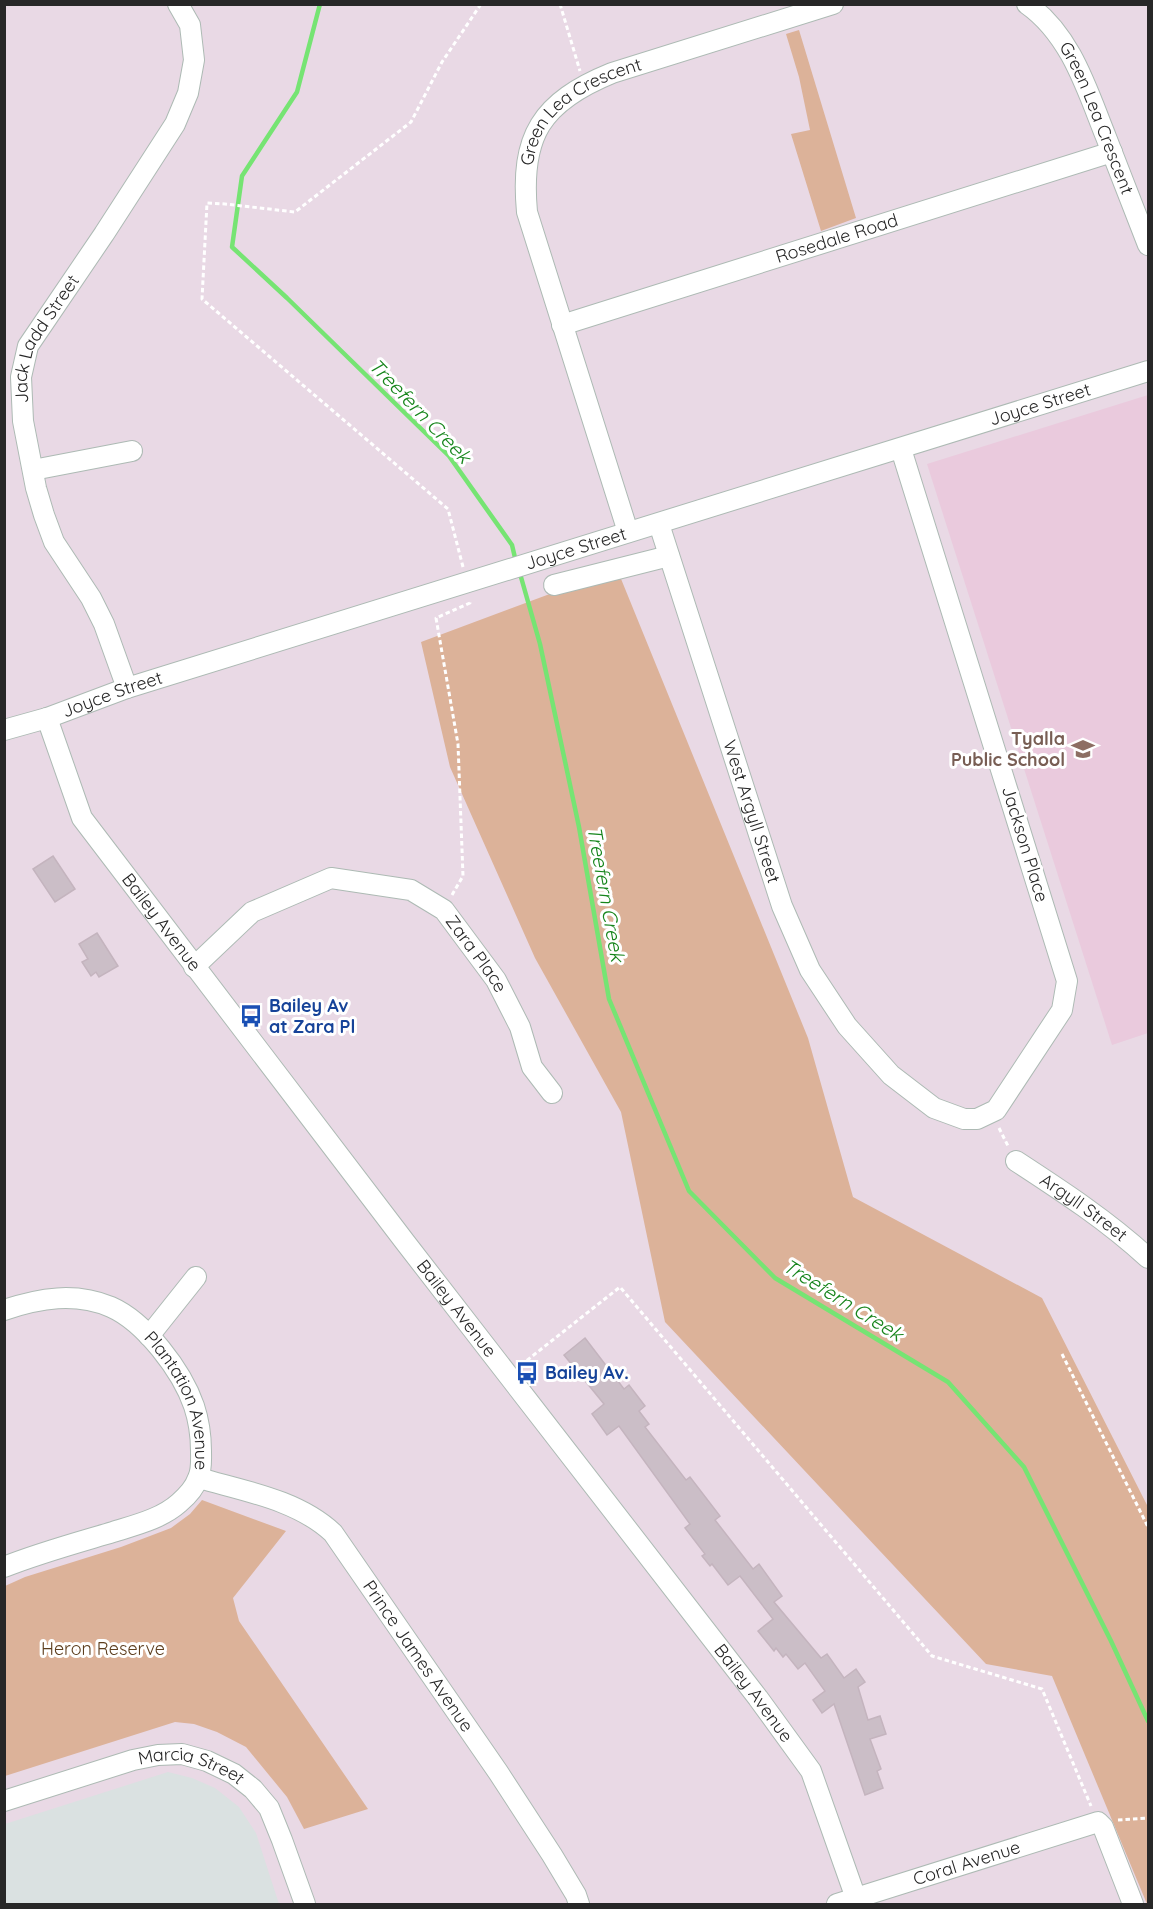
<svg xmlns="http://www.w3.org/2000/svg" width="1153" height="1909" font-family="Quicksand,sans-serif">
  <rect width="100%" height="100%" fill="#e9d9e5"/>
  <polygon fill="#dae1e1" points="168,1772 192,1778 215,1788 239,1807 256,1833 279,1904 5,1904 5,1824"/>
  <polygon fill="#eacadd" points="1148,395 1148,1033 1112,1045 927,464"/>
  <g fill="#dcb299">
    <polygon points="799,30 856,218 821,231 791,134 810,130 799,77 786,34"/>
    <polygon points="617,569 808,1038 853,1197 1042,1298 1148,1507 1148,1904 1147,1904 1052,1676 986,1664 665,1322 621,1112 535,958 450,767 421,642"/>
    <polygon points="202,1500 286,1531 233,1598 239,1621 368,1809 304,1829 287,1797 246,1747 217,1732 194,1724 175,1722 5,1776 5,1586 25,1577 121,1547 171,1528 190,1514"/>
  </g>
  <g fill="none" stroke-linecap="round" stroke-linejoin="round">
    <g stroke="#76e473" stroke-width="4.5">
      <polyline points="320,4 297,92 242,176 232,247 287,298 449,456 512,545 516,562"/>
      <polyline points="519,570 540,644 579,827 609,999 689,1191 775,1278 948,1382 1024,1467 1111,1641 1148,1721"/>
    </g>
  </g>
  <g fill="#cbbec7" stroke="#c4b4be" stroke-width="1.5">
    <polygon points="53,856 75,889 55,902 33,869"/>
    <polygon points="97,933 118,966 99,977 96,972 91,976 82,962 88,959 79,944"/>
    <polygon points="585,1338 624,1389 629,1385 645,1406 639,1411 649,1424 645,1427 686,1480 690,1477 720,1516 715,1520 753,1569 759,1564 782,1596 774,1602 821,1658 827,1654 844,1678 856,1669 865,1682 858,1687 868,1720 880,1716 886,1734 870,1739 881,1769 877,1771 883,1788 865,1795 834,1704 822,1713 813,1700 825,1691 805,1663 798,1669 786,1654 783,1657 776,1648 774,1651 758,1631 773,1619 740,1576 728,1585 712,1564 710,1566 702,1556 705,1554 685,1528 690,1524 619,1426 607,1435 592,1414 604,1404 564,1355"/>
  </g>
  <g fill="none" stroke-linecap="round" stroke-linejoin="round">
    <g stroke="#adbab4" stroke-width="22">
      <g id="minor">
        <path id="s1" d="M 1027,4 C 1071,35 1087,90 1106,137 C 1120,173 1134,209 1148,245"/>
        <path id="s2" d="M 562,325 L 1112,152"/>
        <polyline points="33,470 132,451"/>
        <path id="s3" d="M 659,524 L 782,906 L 810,970 L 847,1026 L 891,1075 L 934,1108 L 964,1119 L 977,1119 L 996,1110 L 1062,1010 L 1067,981 L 901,449"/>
        <path id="s4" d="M 628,532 L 527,212 C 520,136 541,102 612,73 L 833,4"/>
        <polyline points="554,585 669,556"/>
        <path id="s5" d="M 127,688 L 104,624 L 91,598 L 54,542 L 44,515 L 36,488 L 23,421 L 21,377 L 28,346 L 104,234 L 175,124 L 188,93 L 194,60 L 190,25 L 178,4"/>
        <path id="s6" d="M 47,718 L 82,818 L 405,1242 L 758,1698 L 811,1771 L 858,1904"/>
        <path id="s7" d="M 4,730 L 47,718 L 127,688 L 1148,371"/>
        <path id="s8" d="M 194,967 L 252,912 L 331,878 L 411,890 L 444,910 L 496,980 L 520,1027 L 532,1067 L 552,1093"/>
        <path id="s9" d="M 1016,1161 C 1062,1191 1108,1221 1148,1258"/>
        <path id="s10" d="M 4,1310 C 40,1298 75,1292 111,1307 C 145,1322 182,1371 194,1406 C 199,1421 201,1436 201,1451 C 201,1459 202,1470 198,1478 C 195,1487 186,1497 179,1503 C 161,1519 135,1525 113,1532 C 76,1543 39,1553 4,1567"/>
        <polyline points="149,1336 196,1277"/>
        <path id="s11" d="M 199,1478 C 244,1491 298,1500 333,1533 L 498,1772 L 552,1855 L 576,1895 L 579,1904"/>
        <path id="s12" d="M 4,1801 L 133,1760 L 158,1755 L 182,1754 L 207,1761 L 234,1774 L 253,1789 L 269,1808 L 282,1840 L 305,1904"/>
        <path id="s13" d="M 837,1904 L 1098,1822 L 1103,1827 L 1133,1904"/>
      </g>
    </g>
    <g stroke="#fff" stroke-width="3" stroke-dasharray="4.5 3" stroke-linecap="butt">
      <polyline points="560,4 580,71"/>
      <polyline points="463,567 448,509 202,299 207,203 225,204 295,212 411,122 442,62 481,4"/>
      <polyline points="452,895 463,876 458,744 436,618 470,603 470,600"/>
      <polyline points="999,1128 1008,1146"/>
      <polyline points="1062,1354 1148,1527"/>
      <polyline points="521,1365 620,1287 932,1656 1042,1689 1091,1806"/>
      <polyline points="1118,1820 1148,1818"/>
    </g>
    <use href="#minor" stroke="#fff" stroke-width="20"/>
  </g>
  <defs>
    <g id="school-bare" transform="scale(1.8)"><path d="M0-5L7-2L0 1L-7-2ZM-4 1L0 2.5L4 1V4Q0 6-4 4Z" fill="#8d6e63" stroke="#fff" stroke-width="2.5" paint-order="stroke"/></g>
    <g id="bus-bare" transform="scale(1.8)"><path d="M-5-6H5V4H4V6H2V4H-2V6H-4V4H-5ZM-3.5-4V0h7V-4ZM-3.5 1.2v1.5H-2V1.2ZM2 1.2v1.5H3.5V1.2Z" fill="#1a4fb4" stroke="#fff" stroke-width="2.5" paint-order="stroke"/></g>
  </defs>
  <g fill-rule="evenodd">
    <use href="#school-bare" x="1083" y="749"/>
    <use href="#bus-bare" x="251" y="1016"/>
    <use href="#bus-bare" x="527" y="1373"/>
  </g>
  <g text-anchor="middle" stroke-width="6" stroke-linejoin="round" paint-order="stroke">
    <g font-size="18" fill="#272727" stroke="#fff">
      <text dy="6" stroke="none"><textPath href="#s4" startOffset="464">Green Lea Crescent</textPath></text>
      <text dy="6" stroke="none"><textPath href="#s1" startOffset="136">Green Lea Crescent</textPath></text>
      <text dy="6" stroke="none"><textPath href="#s2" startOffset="288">Rosedale Road</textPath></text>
      <text dy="6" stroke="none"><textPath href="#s5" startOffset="378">Jack Ladd Street</textPath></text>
      <text dy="6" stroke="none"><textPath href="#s7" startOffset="1086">Joyce Street</textPath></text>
      <text dy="6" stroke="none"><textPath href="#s7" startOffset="600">Joyce Street</textPath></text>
      <text dy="6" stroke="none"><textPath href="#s7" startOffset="114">Joyce Street</textPath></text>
      <text dy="6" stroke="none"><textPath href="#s3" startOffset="302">West Argyll Street</textPath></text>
      <text transform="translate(1025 844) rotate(73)" y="6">Jackson Place</text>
      <text dy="6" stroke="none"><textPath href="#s6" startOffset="237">Bailey Avenue</textPath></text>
      <text dy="6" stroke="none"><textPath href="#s8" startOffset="340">Zara Place</textPath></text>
      <text dy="6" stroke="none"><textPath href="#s9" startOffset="82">Argyll Street</textPath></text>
      <text dy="6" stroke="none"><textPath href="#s6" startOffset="723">Bailey Avenue</textPath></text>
      <text dy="6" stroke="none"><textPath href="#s10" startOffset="231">Plantation Avenue</textPath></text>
      <text dy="6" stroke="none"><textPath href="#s11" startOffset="296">Prince James Avenue</textPath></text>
      <text dy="6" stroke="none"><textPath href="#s6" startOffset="1209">Bailey Avenue</textPath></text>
      <text dy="6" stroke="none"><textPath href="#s12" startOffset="196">Marcia Street</textPath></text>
      <text dy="6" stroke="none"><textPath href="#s13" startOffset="136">Coral Avenue</textPath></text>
    </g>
    <g font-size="18" font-weight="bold" fill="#785e54" stroke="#fff" text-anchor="end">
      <text x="1065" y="745">Tyalla<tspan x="1065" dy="21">Public School</tspan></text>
    </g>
    <g font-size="18" font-weight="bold" fill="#164399" stroke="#fff" text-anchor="start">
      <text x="269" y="1012">Bailey Av<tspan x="269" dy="21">at Zara Pl</tspan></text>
      <text x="545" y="1379">Bailey Av.</text>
    </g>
    <g font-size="18" fill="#5d3e1e" stroke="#fff">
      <text x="103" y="1655">Heron Reserve</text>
    </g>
    <g font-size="20" font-style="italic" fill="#17851c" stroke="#fff">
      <text transform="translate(420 411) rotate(46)" y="7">Treefern Creek</text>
      <text transform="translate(606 894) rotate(80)" y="7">Treefern Creek</text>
      <text transform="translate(843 1300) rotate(32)" y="7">Treefern Creek</text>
    </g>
  </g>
  <rect width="1153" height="1909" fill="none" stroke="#272727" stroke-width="12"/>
</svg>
